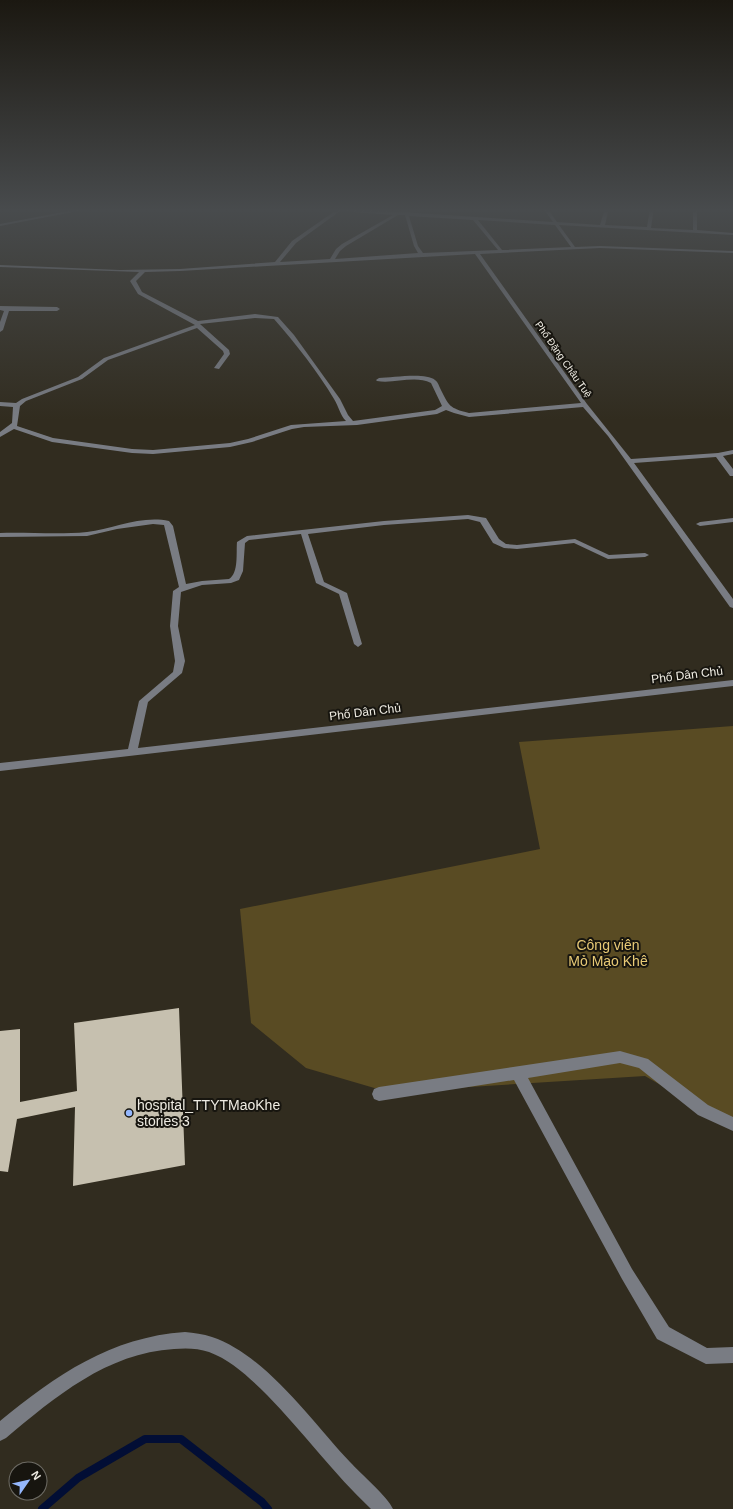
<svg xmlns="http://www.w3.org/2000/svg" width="733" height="1509" font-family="Arial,sans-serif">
  <rect width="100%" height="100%" fill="#312c1f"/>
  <polygon fill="#594b23" points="733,726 733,1127 645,1076 388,1092 306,1068 251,1023 240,909 540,849 519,742"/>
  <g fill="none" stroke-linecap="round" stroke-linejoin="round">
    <polyline stroke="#020e35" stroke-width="8" points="42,1509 78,1478 145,1439 181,1439 262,1502 268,1509"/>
  </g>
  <polygon fill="#c6c0af" points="179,1008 185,1165 73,1186 75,1107 17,1119 8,1172 0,1171 0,1031 20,1029 20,1102 77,1091 74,1023"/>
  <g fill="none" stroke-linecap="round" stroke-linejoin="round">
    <g fill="#797c83" fill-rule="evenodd">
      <polygon points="84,208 94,208 0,226 0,224"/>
      <path d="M 303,208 L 343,208 L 553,222 L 543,208 L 547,208 L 557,222 L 600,225 L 605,208 L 609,208 L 605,225 L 647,227 L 650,208 L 654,208 L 651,228 L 693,230 L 693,208 L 697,208 L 697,230 L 733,233 L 733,235 L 559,225 L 575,247 L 600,246 L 733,251 L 733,253 L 600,248 L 480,254 L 587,404 L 631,459 L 718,453 L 733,450 L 733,454 L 723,456 L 733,469 L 733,476 L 730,476 L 716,457 L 634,463 L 733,599 L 733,608 L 730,607 L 608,436 L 583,407 L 469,417 L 454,413 L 446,410 L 437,414 L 357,425 L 304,427 L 292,429 L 252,442 L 230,447 L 153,454 L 132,453 L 52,442 L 14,429 L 0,437 L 0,432 L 12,423 L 13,407 L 0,406 L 0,402 L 16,403 L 22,399 L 78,377 L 104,358 L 195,325 L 138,294 L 130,281 L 139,272 L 0,267 L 0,265 L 120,270 L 180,269 L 275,262 L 292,241 L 335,211 ZM 340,211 L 393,215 L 342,244 L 336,249 L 330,259 L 280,262 L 296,243 ZM 398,215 L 405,215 L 414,246 L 418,253 L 335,259 L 340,251 L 346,246 ZM 409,216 L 473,220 L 498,250 L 423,253 L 418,246 ZM 478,220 L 555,225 L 571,247 L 502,250 ZM 475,254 L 581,403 L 469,413 C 449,408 449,406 440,388 C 439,386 438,382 435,380 C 425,372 392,378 379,378 L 376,380 L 377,381 C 394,384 415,375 431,383 L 442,406 L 435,410 L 353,421 L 348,415 L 340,399 L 294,335 L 278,317 L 255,314 L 198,321 L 142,292 L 136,281 L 145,272 L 180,271 ZM 255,318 L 274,319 C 296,344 318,372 334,399 C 339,407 340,415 346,421 L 291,425 L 248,439 L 230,443 L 153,450 L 132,449 L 53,438 L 17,426 L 20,406 L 26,401 L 82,379 L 108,360 L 197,328 L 223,351 L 224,354 L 214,368 L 219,369 L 230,354 L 229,350 L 200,324 Z"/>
      <polygon points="0,306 57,307 60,309 57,311 9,311 3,330 0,332 0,322 4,311 0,310"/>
      <path d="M 468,515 L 486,518 L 499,539 L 506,544 L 517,545 L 575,539 L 609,555 L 645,553 L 649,555 L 645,557 L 608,559 L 574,543 L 517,549 L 504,548 L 493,543 L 480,522 L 468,519 L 384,525 L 308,534 L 324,582 L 347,593 L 362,644 L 358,647 L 354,644 L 339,594 L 316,583 L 301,534 L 249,540 L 245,543 L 243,571 L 239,580 L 231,583 L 202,585 L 181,592 L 178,626 L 185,661 L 182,673 L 148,702 L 138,748 L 733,680 L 733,686 L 0,771 L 0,763 L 128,749 L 139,701 L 173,672 L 175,661 L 170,626 L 173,591 L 179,587 L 164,525 L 153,524 L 117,529 L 87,536 L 0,537 L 0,533 C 28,532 58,535 87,532 C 113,529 141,515 169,521 L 173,526 L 186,584 L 202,581 L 229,579 C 239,573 236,552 237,542 L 247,536 L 384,521 Z"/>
      <polygon points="733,518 733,522 700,526 696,524 700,522"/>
      <polygon points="620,1051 648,1059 708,1105 733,1117 733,1131 698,1115 639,1068 620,1063 528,1078 632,1269 669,1327 707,1348 733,1347 733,1363 706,1364 657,1339 622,1279 514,1080 379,1101 374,1099 372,1094 374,1089 379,1087"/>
      <path d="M 185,1332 C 194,1333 203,1334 212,1337 C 266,1355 312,1422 350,1462 C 361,1474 388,1497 393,1509 L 371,1509 C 334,1474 303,1432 267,1395 C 251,1379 231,1360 209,1352 C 198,1348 185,1348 174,1349 C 107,1353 55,1397 6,1438 L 0,1441 L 0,1421 C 56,1375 111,1337 185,1332 Z"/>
    </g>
  </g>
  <linearGradient id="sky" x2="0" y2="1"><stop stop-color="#1b1811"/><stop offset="0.5" stop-color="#484b4d"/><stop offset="1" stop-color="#484b4d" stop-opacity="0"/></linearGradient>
  <rect width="733" height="420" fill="url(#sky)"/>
  <circle fill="#94b7fd" stroke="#17150f" stroke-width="1.5" cx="129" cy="1113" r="4"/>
  <g text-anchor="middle" stroke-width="4" stroke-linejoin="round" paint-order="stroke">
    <g font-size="10" fill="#efece3" stroke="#17150f">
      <text transform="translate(564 359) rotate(55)" y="4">Phố Đặng Châu Tuệ</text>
    </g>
    <g font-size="12" fill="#efece3" stroke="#17150f">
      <text transform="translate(687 675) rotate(-7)" y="4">Phố Dân Chủ</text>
      <text transform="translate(365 712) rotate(-7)" y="4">Phố Dân Chủ</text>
    </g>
    <g font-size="14" fill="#e8ca76" stroke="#17150f">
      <text x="608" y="950">Công viên<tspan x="608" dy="16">Mỏ Mạo Khê</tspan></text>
    </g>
    <g font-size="14" fill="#efece3" stroke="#17150f" text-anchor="start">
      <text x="137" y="1110">hospital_TTYTMaoKhe<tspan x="137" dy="16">stories 3</tspan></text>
    </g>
  </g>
  <g transform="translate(28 1481) rotate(56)"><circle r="19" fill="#17150f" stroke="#6d6b64"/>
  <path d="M0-3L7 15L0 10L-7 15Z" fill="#94b7fd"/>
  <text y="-6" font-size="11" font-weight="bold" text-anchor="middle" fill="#efece3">N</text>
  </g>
</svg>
